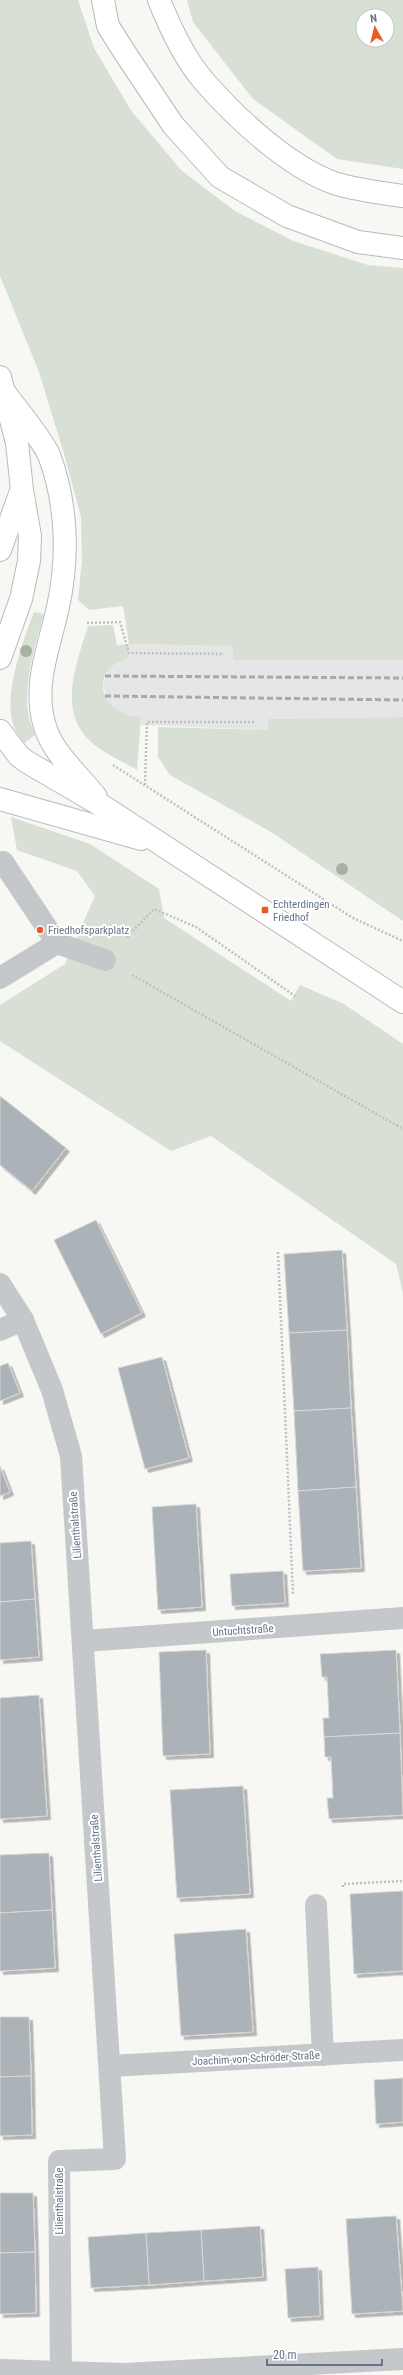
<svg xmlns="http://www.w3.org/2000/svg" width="403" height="2375" font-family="'Roboto Condensed',sans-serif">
  <defs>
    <filter id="shadow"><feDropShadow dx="3.5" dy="3.5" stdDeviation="0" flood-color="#0004"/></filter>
  </defs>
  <rect width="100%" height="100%" fill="#f7f7f4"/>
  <polygon fill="#e5e6e5" points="129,644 234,646 234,660 403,660 403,717 269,719 268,730 141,725 141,717 129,717 117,712 108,702 103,685 108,670 116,662 128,658"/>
  <g fill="#d8dfd5" fill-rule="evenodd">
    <path d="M 0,0 L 78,0 L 94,48 L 132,112 L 182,171 L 235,211 L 293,241 L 368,265 L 403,268 L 403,660 L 233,660 L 233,646 L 129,644 L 128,658 C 87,670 100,716 141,717 L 137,770 C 122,761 103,753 90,741 C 57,710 77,662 88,626 L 113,625 L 117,645 L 129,644 L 123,606 L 89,610 L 78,600 L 82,560 L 81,517 L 65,457 L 39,372 L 0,276 Z"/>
    <path d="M 187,0 L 403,0 L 403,169 L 337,159 L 253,99 L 193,22 ZM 363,16 L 387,16 L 387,40 L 363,40 Z"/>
    <path d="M 34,612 L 44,614 C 35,645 24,680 28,712 C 29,720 33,728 35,735 L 24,743 C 21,738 16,732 14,727 C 2,696 23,641 34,612 Z"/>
    <polygon points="403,717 403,921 271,832 170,775 158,757 158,727 268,730 268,719"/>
    <polygon points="11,817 90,844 159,889 164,918 291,1001 300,985 344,1004 403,1044 403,1293 396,1264 211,1136 171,1151 0,1041 0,1005 65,964 95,896 77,871 17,850"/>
  </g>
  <g fill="#abb3b9" stroke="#d8d8d6" filter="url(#shadow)">
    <polygon points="0,1096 66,1148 32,1191 0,1165"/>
    <polygon points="96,1220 142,1313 101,1334 54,1240"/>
    <polygon points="342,1250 347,1330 289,1333 284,1254"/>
    <polygon points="347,1330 351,1408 294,1411 289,1333"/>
    <polygon points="162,1357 189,1458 145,1469 118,1368"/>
    <polygon points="8,1363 20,1393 0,1401 0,1366"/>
    <polygon points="351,1408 356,1487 298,1491 294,1411"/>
    <polygon points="0,1466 10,1492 0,1496"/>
    <polygon points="356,1487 361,1568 303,1571 298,1491"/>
    <polygon points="196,1504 202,1607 158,1610 152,1507"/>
    <polygon points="31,1541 35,1599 0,1602 0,1543"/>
    <polygon points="283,1571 285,1603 232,1606 230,1574"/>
    <polygon points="35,1599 39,1657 0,1660 0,1602"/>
    <polygon points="206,1650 210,1754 163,1756 159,1652"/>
    <polygon points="396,1650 400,1733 324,1737 323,1718 329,1718 327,1677 322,1677 320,1654"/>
    <polygon points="39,1695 47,1816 0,1819 0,1698"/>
    <polygon points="400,1733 403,1815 329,1819 327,1798 333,1798 331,1757 325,1757 324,1737"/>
    <polygon points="243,1786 250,1894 177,1898 170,1790"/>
    <polygon points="49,1853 52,1910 0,1913 0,1855"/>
    <polygon points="403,1891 403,1971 354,1974 350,1894"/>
    <polygon points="52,1910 55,1968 0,1971 0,1913"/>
    <polygon points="246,1929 253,2032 181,2036 174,1934"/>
    <polygon points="0,2017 29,2017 31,2076 0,2077"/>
    <polygon points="31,2076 32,2135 0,2136 0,2077"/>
    <polygon points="403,2078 403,2122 376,2124 374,2080"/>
    <polygon points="0,2193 33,2193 35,2252 0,2253"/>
    <polygon points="396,2216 403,2311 352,2314 346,2219"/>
    <polygon points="260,2226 263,2277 204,2281 201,2230"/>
    <polygon points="201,2230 204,2281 149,2285 146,2233"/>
    <polygon points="146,2233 149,2285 91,2288 88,2237"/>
    <polygon points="35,2252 36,2313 0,2314 0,2253"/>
    <polygon points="318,2267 320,2316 288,2318 285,2269"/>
  </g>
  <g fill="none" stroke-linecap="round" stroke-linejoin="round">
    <g stroke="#b7bbbf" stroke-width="24">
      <g id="major">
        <polyline points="0,377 17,443 22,490 30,536 29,561 21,599 0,658"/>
        <path d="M 5,393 C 16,408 42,439 49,455 C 67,503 69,557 58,607 C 50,645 33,683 44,723 C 51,752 78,774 96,797"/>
        <polyline points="0,550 21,491"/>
        <polyline points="0,731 19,756 27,762 104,807 403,1002"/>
        <polyline points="0,799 141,839"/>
      </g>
    </g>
    <g stroke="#b7babd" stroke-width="24">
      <g id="highway">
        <polyline points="103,0 108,26 125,53 173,125 220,177 287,216 358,242 403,248"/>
        <path d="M 159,0 C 169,25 185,59 203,80 C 235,117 287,166 334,183 C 356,190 380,193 403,196"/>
      </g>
    </g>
    <g stroke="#bec0c2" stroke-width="2.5" stroke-dasharray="2 2" stroke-linecap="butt">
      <polyline points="87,623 120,622 129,653 224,654"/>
      <polyline points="113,765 353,918 403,941"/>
      <polyline points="145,785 147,722 256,722"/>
      <polyline points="127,937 154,909 196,927 295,996"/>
      <polyline points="132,975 403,1129"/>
      <polyline points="278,1252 293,1594"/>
      <polyline points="343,1887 343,1884 403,1881"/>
    </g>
    <g stroke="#c4c8cb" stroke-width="22">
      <polyline points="3,862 57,943 105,960"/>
      <polyline points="0,978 57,943"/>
      <polyline points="0,1284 23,1320 52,1390 71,1456 115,2159 59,2161 61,2373"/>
      <polyline points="0,1330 23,1320"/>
      <polyline points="84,1641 403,1618"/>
      <polyline points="316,1905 323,2055"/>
      <polyline points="110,2066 403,2050"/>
      <polyline points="0,2370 124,2374 403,2359"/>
    </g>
    <use href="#major" stroke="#fff" stroke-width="22"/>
    <use href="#highway" stroke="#fff" stroke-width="22"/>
    <g stroke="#a4aab0" stroke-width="3" stroke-dasharray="6 3" stroke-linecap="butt">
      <polyline points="105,676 403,678"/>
      <polyline points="105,696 403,700"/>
    </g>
  </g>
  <g fill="#a6b1a3">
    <circle cx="26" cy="651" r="6"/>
    <circle cx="342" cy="869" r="6"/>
  </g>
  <g fill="#e95b22" stroke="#fff" stroke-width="1.5">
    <rect x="261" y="906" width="8" height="8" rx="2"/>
    <circle cx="40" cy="930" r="4"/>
  </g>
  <g text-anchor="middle" stroke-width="4" stroke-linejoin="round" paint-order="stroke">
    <g font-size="11" fill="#657586" stroke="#fff" text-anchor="start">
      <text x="273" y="908">Echterdingen<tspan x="273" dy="13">Friedhof</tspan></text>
      <text x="48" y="934">Friedhofsparkplatz</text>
    </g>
    <g font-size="11" fill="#657586" stroke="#fff">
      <text transform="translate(75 1525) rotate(-94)" y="4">Lilienthalstraße</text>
      <text transform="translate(243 1630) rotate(-4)" y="4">Untuchtstraße</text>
      <text transform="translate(96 1848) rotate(-94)" y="4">Lilienthalstraße</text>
      <text transform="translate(256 2058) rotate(-3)" y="4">Joachim-von-Schröder-Straße</text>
      <text transform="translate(59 2201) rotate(-90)" y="4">Lilienthalstraße</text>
    </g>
  </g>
  <g transform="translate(375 28) rotate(352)"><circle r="19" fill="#ffffff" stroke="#c1c8cf"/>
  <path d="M0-3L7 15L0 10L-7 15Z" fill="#e95b22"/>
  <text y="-6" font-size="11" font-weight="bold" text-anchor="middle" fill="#657586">N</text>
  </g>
  <path d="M267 2359v6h115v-6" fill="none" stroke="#657586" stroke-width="2"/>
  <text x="273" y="2359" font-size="12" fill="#657586" stroke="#ffffff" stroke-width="3" paint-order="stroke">20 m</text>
</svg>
